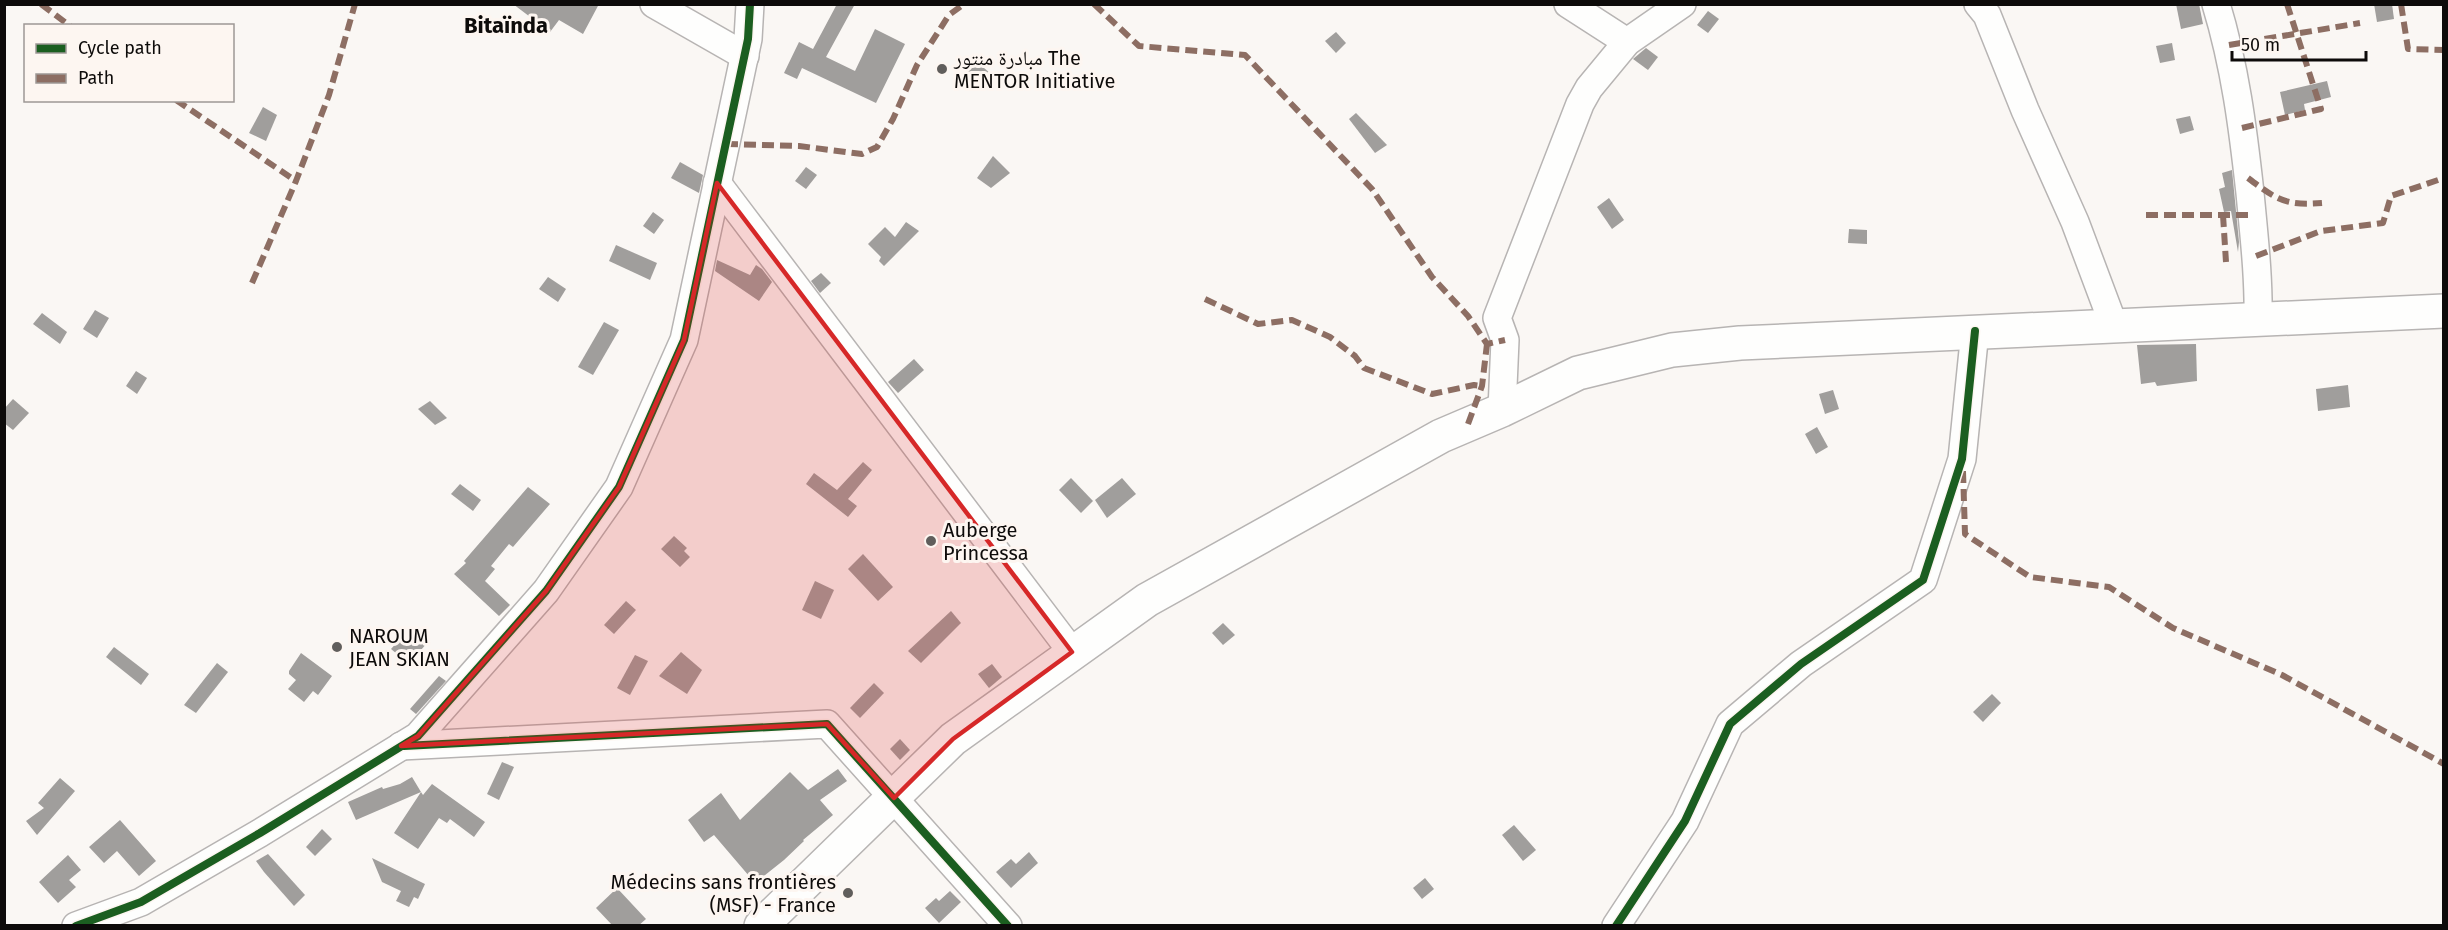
<svg xmlns="http://www.w3.org/2000/svg" width="2448" height="930" font-family="'Fira Sans','Noto Naskh Arabic',sans-serif">
  <rect width="100%" height="100%" fill="#faf7f4"/>
  <g fill="#a09e9c">
    <polygon points="513,4 599,4 583,34 559,20 550,32"/>
    <polygon points="837,4 855,4 826,57 855,71 875,29 905,44 876,103 802,68 797,79 784,73 799,42 813,49"/>
    <polygon points="2176,4 2199,4 2203,24 2181,29"/>
    <polygon points="2374,4 2392,4 2394,19 2377,22"/>
    <polygon points="1708,11 1719,19 1708,33 1697,25"/>
    <polygon points="1336,32 1346,43 1336,53 1325,41"/>
    <polygon points="2172,43 2175,60 2160,63 2156,46"/>
    <polygon points="1646,48 1658,57 1648,70 1633,59"/>
    <polygon points="972,58 990,73 980,84 963,69"/>
    <polygon points="2327,81 2331,97 2304,104 2305,110 2285,115 2280,92"/>
    <polygon points="263,107 277,115 266,141 249,133"/>
    <polygon points="1356,113 1387,145 1375,153 1349,119"/>
    <polygon points="2190,116 2194,130 2180,134 2176,119"/>
    <polygon points="993,156 1010,173 991,188 977,178"/>
    <polygon points="680,162 703,175 699,193 671,178"/>
    <polygon points="806,167 817,175 806,189 795,181"/>
    <polygon points="2232,170 2239,242 2238,252 2231,211 2224,212 2219,189 2225,187 2222,173"/>
    <polygon points="1609,198 1624,220 1612,229 1597,207"/>
    <polygon points="653,212 664,220 654,234 643,226"/>
    <polygon points="906,222 919,231 884,266 879,261 881,257 868,244 885,227 895,237"/>
    <polygon points="1849,229 1867,230 1867,244 1848,243"/>
    <polygon points="616,245 657,263 650,280 609,261"/>
    <polygon points="717,260 750,275 756,265 762,269 772,282 759,301 715,271"/>
    <polygon points="821,273 831,283 820,293 811,281"/>
    <polygon points="548,277 566,289 558,302 539,289"/>
    <polygon points="95,310 109,318 97,338 83,329"/>
    <polygon points="42,313 67,332 60,344 33,324"/>
    <polygon points="604,322 619,330 593,375 578,367"/>
    <polygon points="2196,344 2197,381 2157,386 2155,382 2141,384 2137,345"/>
    <polygon points="914,359 924,370 898,393 888,382"/>
    <polygon points="136,371 147,378 137,394 126,386"/>
    <polygon points="2348,385 2350,407 2318,411 2316,389"/>
    <polygon points="1833,390 1839,409 1825,414 1819,394"/>
    <polygon points="13,399 29,413 13,430 4,423 4,409"/>
    <polygon points="430,401 447,418 435,425 418,409"/>
    <polygon points="1817,427 1828,447 1816,454 1805,434"/>
    <polygon points="863,462 872,470 848,499 857,506 848,517 806,484 814,473 837,490"/>
    <polygon points="1071,478 1093,501 1081,513 1059,490"/>
    <polygon points="1122,478 1136,494 1107,518 1095,500"/>
    <polygon points="460,484 481,500 473,511 451,494"/>
    <polygon points="528,487 550,504 513,547 509,544 491,566 495,569 485,581 510,605 499,616 454,574 466,563 464,561"/>
    <polygon points="674,536 687,548 684,551 690,557 680,567 661,549"/>
    <polygon points="863,554 893,587 878,601 848,569"/>
    <polygon points="815,581 834,590 821,619 802,610"/>
    <polygon points="626,601 636,610 614,634 604,625"/>
    <polygon points="951,611 961,623 921,663 908,651"/>
    <polygon points="1223,623 1235,635 1223,645 1212,633"/>
    <polygon points="410,628 427,643 409,664 391,649"/>
    <polygon points="114,647 149,674 141,685 106,657"/>
    <polygon points="681,652 702,670 687,694 659,676"/>
    <polygon points="301,653 332,676 318,695 313,691 304,702 288,689 296,680 289,674 289,671"/>
    <polygon points="635,655 648,661 630,695 617,688"/>
    <polygon points="217,663 228,672 196,713 184,705"/>
    <polygon points="992,664 1002,677 989,688 978,674"/>
    <polygon points="439,676 446,681 416,714 410,709"/>
    <polygon points="874,683 884,693 860,718 850,708"/>
    <polygon points="1992,694 2001,703 1983,722 1973,712"/>
    <polygon points="900,739 910,750 900,760 890,749"/>
    <polygon points="502,762 514,767 499,800 487,794"/>
    <polygon points="838,769 847,781 820,800 833,815 803,840 804,841 784,860 755,883 714,835 704,842 688,820 721,793 740,820 790,772 808,790"/>
    <polygon points="412,777 421,792 356,820 348,802 382,787 383,789 400,784"/>
    <polygon points="60,778 75,791 37,835 26,821 44,808 38,803"/>
    <polygon points="432,784 485,822 474,837 450,819 447,823 439,818 418,849 394,833 421,792 423,795"/>
    <polygon points="120,820 156,861 139,876 117,851 104,863 89,847"/>
    <polygon points="1514,825 1536,850 1523,861 1502,835"/>
    <polygon points="322,829 332,839 315,856 306,847"/>
    <polygon points="1029,852 1038,863 1011,888 996,872 1011,859 1016,864"/>
    <polygon points="268,854 305,895 294,906 264,872 256,861"/>
    <polygon points="68,855 81,870 69,880 76,887 58,903 39,882"/>
    <polygon points="372,858 425,884 418,899 414,897 409,907 396,901 401,891 382,882"/>
    <polygon points="1425,878 1434,889 1422,899 1413,888"/>
    <polygon points="617,888 646,919 638,926 613,926 596,908"/>
    <polygon points="950,891 961,902 939,923 925,908 936,898 939,901"/>
  </g>
  <g fill="none" stroke-linecap="round" stroke-linejoin="round">
    <g stroke="#b7b4b3" stroke-width="30">
      <g id="minor">
        <polyline points="654,4 745,56"/>
        <polyline points="1568,4 1627,42"/>
        <polyline points="1978,4 1987,15 2025,110 2075,222 2114,326"/>
        <path d="M 2216,4 C 2235,66 2243,129 2250,193 C 2254,236 2259,278 2258,321"/>
        <polyline points="717,183 1072,652"/>
        <polyline points="1502,410 1505,340 1497,318 1580,104 1589,88 1627,42 1682,4"/>
        <polyline points="401,746 827,724 1008,926"/>
        <polyline points="76,926 141,902 260,833 418,736 546,591 619,487 684,340 748,39 750,4"/>
        <polyline points="1616,926 1685,821 1730,724 1801,664 1923,580 1962,459 1975,331"/>
      </g>
    </g>
    <g stroke="#b7b4b3" stroke-width="36">
      <polyline id="major" points="761,926 953,739 1147,600 1441,436 1502,410 1578,373 1672,350 1740,343 2444,311"/>
    </g>
    <use href="#minor" stroke="#fefefd" stroke-width="27"/>
    <use href="#major" stroke="#fefefd" stroke-width="33"/>
    <g stroke="#8d6e63" stroke-width="6" stroke-dasharray="12 6" stroke-linecap="butt">
      <polyline points="41,4 70,26"/>
      <polyline points="1094,4 1139,46 1245,55 1372,189 1432,277 1468,316 1487,344 1505,340"/>
      <polyline points="2401,4 2408,49 2444,50"/>
      <polyline points="2229,45 2360,23"/>
      <polyline points="176,100 296,181"/>
      <polyline points="2242,128 2321,109 2287,4"/>
      <polyline points="726,144 799,146 862,154 877,147 893,119 917,65 949,15 964,4"/>
      <path d="M 2248,178 C 2277,200 2286,206 2322,203"/>
      <polyline points="2146,215 2252,215"/>
      <polyline points="2223,215 2226,262"/>
      <polyline points="2256,256 2321,231 2383,223 2391,196 2444,178"/>
      <polyline points="252,283 296,181 329,95 355,4"/>
      <polyline points="1205,299 1258,324 1292,320 1330,337 1355,356 1364,368 1432,394 1474,385 1482,386"/>
      <polyline points="1468,424 1482,386 1487,344"/>
      <polyline points="1963,471 1965,534 2030,577 2109,587 2173,628 2282,675 2444,764"/>
    </g>
    <g stroke="#fdf6f1" stroke-width="11">
      <g id="cycleway">
        <polyline points="404,746 827,724 1008,926"/>
        <polyline points="76,926 141,902 260,833 418,736 546,591 619,487 684,340 748,39 750,4"/>
        <polyline points="1616,926 1685,821 1730,724 1801,664 1923,580 1962,459 1975,331"/>
      </g>
    </g>
    <use href="#cycleway" stroke="#1b5e20" stroke-width="8"/>
  </g>
  <path fill="#d62828" fill-opacity="0.2" stroke="#d62828" stroke-width="4.5" stroke-linejoin="round" d="M 717,183 L 1072,652 L 953,739 L 894,798 L 827,724 L 401,746 L 418,736 L 546,591 L 619,487 L 684,340 Z"/>
  <g fill="#605e5c" stroke="#fdf6f1" stroke-width="2">
    <circle cx="942" cy="69" r="6"/>
    <circle cx="931" cy="541" r="6"/>
    <circle cx="337" cy="647" r="6"/>
    <circle cx="848" cy="893" r="6"/>
  </g>
  <g text-anchor="middle" stroke-width="6" stroke-linejoin="round" paint-order="stroke">
    <g font-size="20" fill="#0d0b0a" stroke="#fdf6f1" text-anchor="start">
      <text x="954" y="65">مبادرة منتور The<tspan x="954" dy="23">MENTOR Initiative</tspan></text>
      <text x="943" y="537">Auberge<tspan x="943" dy="23">Princessa</tspan></text>
      <text x="349" y="643">NAROUM<tspan x="349" dy="23">JEAN SKIAN</tspan></text>
      <text x="836" y="889" text-anchor="end">Médecins sans frontières<tspan x="836" dy="23">(MSF) - France</tspan></text>
    </g>
    <g font-size="22" font-weight="bold" fill="#0d0b0a" stroke="#fdf6f1">
      <text x="506" y="33">Bitaïnda</text>
    </g>
  </g>
  <rect width="2448" height="930" fill="none" stroke="#0d0b0a" stroke-width="12"/>
  <rect x="24" y="24" width="210" height="78" fill="#fdf6f1" stroke="#9d9895" stroke-width="1.5"/>
  <rect x="36" y="44" width="30" height="9" fill="#1b5e20" stroke="#9d9895" stroke-width="1.5"/>
  <text x="78" y="54" font-size="18" fill="#0d0b0a">Cycle path</text>
  <rect x="36" y="74" width="30" height="9" fill="#8d6e63" stroke="#9d9895" stroke-width="1.5"/>
  <text x="78" y="84" font-size="18" fill="#0d0b0a">Path</text>
  <path d="M2232 51v9h134v-9" fill="none" stroke="#0d0b0a" stroke-width="3"/>
  <text x="2241" y="51" font-size="18" fill="#0d0b0a" stroke="#fdf6f1" stroke-width="4.5" paint-order="stroke">50 m</text>
</svg>
